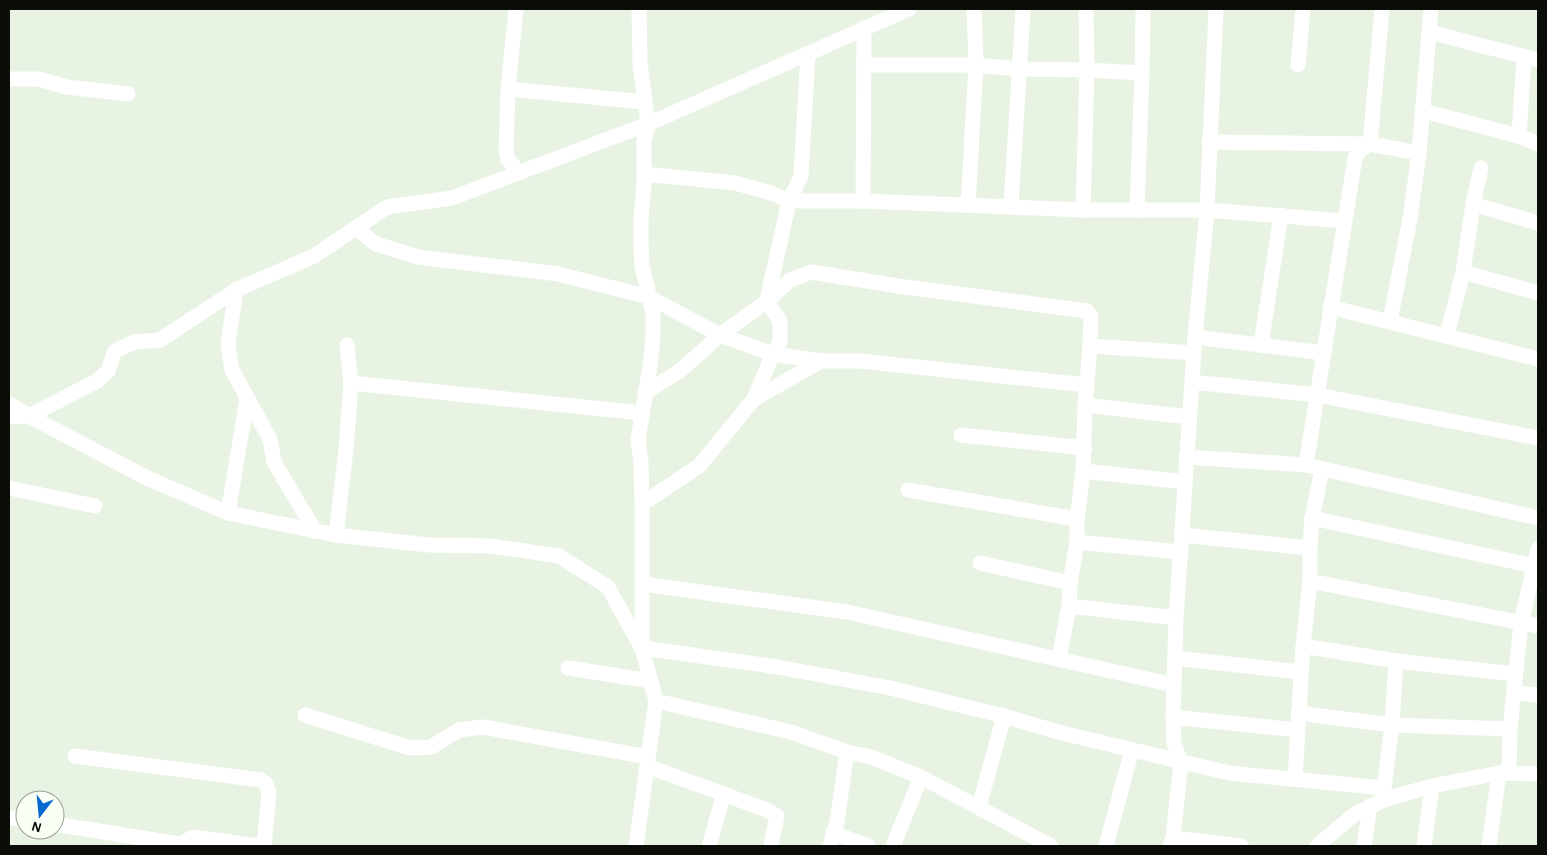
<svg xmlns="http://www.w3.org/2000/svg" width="1547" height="855" font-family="'Alegreya Sans',sans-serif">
  <rect width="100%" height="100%" fill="#e8f3e3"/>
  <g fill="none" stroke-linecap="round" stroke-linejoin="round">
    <g stroke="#fff" stroke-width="15">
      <polyline points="516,9 508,89 506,152 508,159 519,173"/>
      <polyline points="1429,32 1538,60"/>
      <polyline points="863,65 976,65 1019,69 1087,70 1142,73"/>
      <polyline points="1298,65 1303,9"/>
      <polyline points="9,79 38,79 67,87 128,94"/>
      <polyline points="508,89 644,102"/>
      <polyline points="1423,111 1519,136 1538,144"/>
      <polyline points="1519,136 1524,57"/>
      <polyline points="1209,142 1370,144 1419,153"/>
      <polyline points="644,174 735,183 771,193 789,201 863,201 1083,210 1207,210 1344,221"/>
      <polyline points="863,201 864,28"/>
      <polyline points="1473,204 1538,223"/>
      <polyline points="968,205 976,65 974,9"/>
      <polyline points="1011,207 1023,9"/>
      <polyline points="1083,210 1087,70 1086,9"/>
      <polyline points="1137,210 1142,73 1143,9"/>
      <polyline points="356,228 376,244 418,257 558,274 649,297 720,335 773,354 821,361"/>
      <polyline points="1463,272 1538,293"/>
      <polyline points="236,290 228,344 232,370 270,439 274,462 315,531"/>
      <polyline points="1330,307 1538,359"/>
      <polyline points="1390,321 1410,219 1419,153 1431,9"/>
      <polyline points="1447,335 1463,272 1473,204 1481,168"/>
      <polyline points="1195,337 1324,353"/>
      <polyline points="1261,345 1281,215"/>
      <polyline points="1090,346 1194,353"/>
      <polyline points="1192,382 1317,395 1538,438"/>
      <polyline points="351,383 642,413"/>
      <polyline points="645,393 681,370 720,335 767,301 790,280 811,272 898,286 1087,311 1091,317 1090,346 1085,405 1083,471 1077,519 1077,542 1070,583 1069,606 1059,659"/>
      <polyline points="754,399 773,354 780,342 780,321 767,301 789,201 801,176 808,53"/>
      <polyline points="9,404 29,416 147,478 228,513 336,535 429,545 491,546 559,556 608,587 641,647"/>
      <polyline points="1085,405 1189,417"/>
      <polyline points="9,417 29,416 97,381 108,371 115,351 134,342 160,340 236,290 314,256 387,207 452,198 648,124 909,9"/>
      <polyline points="961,435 1085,448"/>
      <polyline points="1186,457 1306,465 1538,518"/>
      <polyline points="1306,465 1355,158 1360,150 1370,144 1382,9"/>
      <polyline points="1083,471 1185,482"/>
      <polyline points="9,488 95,506"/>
      <polyline points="908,490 1077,519"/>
      <polyline points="642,504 699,466 754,399 821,361 860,361 1087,385"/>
      <polyline points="228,513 247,399"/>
      <polyline points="1312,518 1534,566"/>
      <polyline points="336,535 346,450 351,383 347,345"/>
      <polyline points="1182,535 1310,548"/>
      <polyline points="1077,542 1181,552"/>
      <polyline points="980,563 1070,583"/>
      <polyline points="1310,581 1538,626"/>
      <polyline points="642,584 847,612 1174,685"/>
      <polyline points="1069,606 1176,618"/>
      <polyline points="1303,646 1310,581 1310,548 1312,518 1322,469"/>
      <polyline points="642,648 778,667 890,688 1004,716 1058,732 1229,773 1384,788"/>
      <polyline points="1175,658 1300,672"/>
      <polyline points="568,668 651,681"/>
      <polyline points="1515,693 1538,695"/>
      <polyline points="656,701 791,732 847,752 871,757 921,777 1051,846"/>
      <polyline points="1298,713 1392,725 1510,729"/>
      <polyline points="305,715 410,748 431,747 459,730 483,727 648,757"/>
      <polyline points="1173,717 1297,730"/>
      <polyline points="75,756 261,780 266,784 269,793 264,846"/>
      <polyline points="647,766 767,810 777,816 771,846"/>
      <polyline points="1509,772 1510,729 1521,623 1538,549"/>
      <polyline points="1295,778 1303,646 1396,661 1515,674"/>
      <polyline points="1386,798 1384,788 1392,725 1396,661"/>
      <polyline points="979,807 1004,716"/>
      <polyline points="9,818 25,820"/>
      <polyline points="55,824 179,844"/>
      <polyline points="833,833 868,846"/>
      <polyline points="1173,838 1241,846"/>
      <polyline points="178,846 193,837 259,846"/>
      <polyline points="636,846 656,701 642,648 642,504 641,462 638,440 650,366 653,337 653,313 642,265 641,244 641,219 644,185 644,142 648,124 640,63 639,9"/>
      <polyline points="709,846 724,794"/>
      <polyline points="830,846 837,822 847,752"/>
      <polyline points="893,846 921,777"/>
      <polyline points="1106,846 1132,750"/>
      <polyline points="1170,846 1173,838 1181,762 1174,744 1173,717 1176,618 1195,337 1207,210 1216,9"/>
      <polyline points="1317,846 1355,814 1386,799 1432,786 1499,773 1538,774"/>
      <polyline points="1364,846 1370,806"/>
      <polyline points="1424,846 1432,786"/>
      <polyline points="1489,846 1499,773"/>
    </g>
  </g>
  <rect width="1547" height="855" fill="none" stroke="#0a0d08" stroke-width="20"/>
  <g transform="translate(40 815) rotate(196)"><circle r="24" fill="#f8fff5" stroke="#999e96"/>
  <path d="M0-4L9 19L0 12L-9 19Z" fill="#0669d2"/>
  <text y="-8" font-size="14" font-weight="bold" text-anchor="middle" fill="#0a0d08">N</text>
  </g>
</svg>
